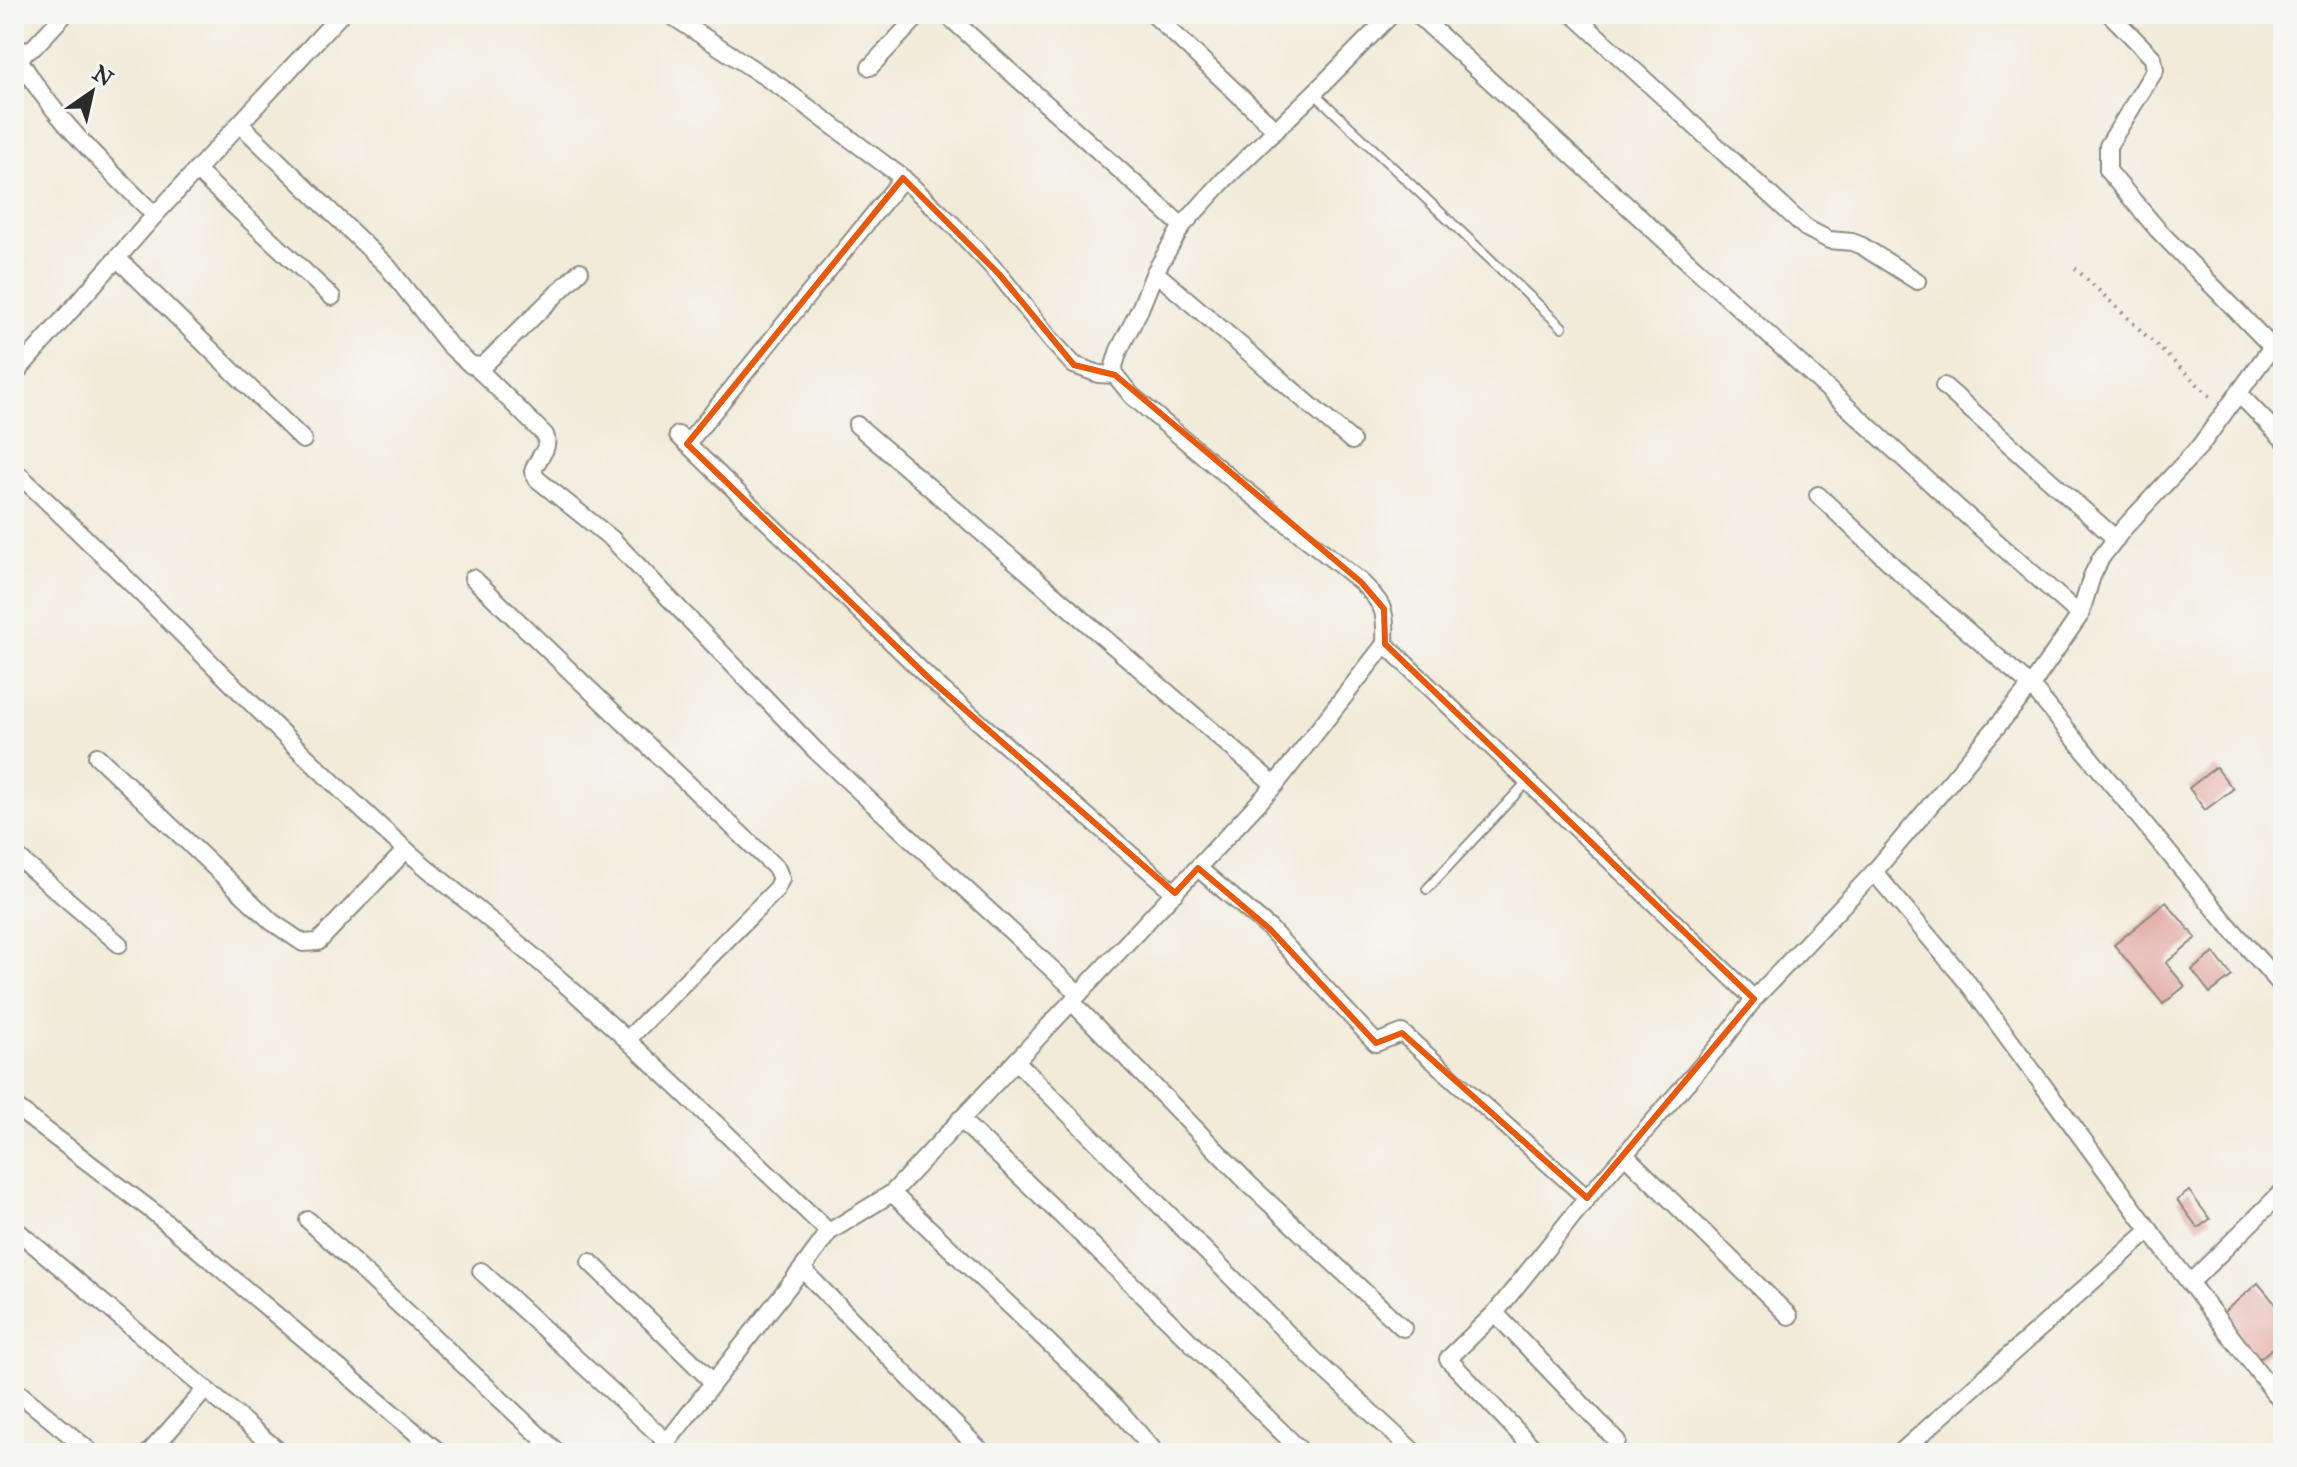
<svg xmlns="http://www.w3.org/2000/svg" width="2297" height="1467" font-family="'IM FELL Great Primer',serif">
  <rect width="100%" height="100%" fill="#f6f6f2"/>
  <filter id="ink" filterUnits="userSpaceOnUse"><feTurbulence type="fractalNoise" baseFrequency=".0125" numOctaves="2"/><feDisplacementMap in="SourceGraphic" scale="16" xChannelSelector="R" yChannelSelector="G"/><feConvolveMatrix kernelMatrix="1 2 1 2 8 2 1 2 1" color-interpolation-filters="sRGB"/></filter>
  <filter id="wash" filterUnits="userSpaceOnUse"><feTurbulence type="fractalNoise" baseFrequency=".006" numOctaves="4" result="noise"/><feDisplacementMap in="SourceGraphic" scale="32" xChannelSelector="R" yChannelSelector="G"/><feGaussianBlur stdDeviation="1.8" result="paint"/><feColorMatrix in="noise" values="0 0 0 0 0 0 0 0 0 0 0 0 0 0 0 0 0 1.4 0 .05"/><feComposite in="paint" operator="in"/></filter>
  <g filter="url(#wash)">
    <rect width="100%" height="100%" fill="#f2ebda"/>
    <g id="blocks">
      <g fill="#e09f9a">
        <polygon points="2216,767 2233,789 2205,810 2189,788"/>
        <polygon points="2166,902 2196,938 2166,963 2185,986 2163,1004 2114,945"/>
        <polygon points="2214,953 2232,976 2210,993 2192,970"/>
        <polygon points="2189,1191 2210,1219 2198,1228 2177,1200"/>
        <polygon points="2258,1283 2283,1313 2283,1339 2257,1361 2219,1316"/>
      </g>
    </g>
  </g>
  <g filter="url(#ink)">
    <use href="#blocks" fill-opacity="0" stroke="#8e8b82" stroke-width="2"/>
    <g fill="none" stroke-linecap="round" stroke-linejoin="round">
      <g stroke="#8e8b82" stroke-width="12">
        <g id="lane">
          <polyline points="1314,93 1562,327"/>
          <polyline points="1427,889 1527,782"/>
        </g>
      </g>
      <g stroke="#8e8b82" stroke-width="20">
        <g id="street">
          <polyline points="669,14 782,88 903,178 953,225 999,274 1051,340 1074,365 1099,374 1115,375"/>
          <polyline points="946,14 1182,226"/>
          <polyline points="1153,14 1276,130"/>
          <polyline points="1417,14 1958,508 2080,615"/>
          <polyline points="1573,14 1806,228 1829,240 1852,242 1862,246 1917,281"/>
          <polyline points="2110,14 2153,58 2155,70 2108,146 2108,171 2158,230 2272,347 2283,333"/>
          <polyline points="14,56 18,57 34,47 65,14"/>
          <path d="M 18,57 C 52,117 106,167 155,215"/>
          <polyline points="870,67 920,14"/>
          <polyline points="240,124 388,267 449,345 471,365 482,366 488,361 580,271"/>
          <polyline points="198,172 332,297"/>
          <polyline points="117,258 303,440"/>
          <polyline points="1155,272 1352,441"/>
          <path d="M 475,366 L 545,435 C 551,450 536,458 533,472 L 537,479 L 612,539 L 816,751 L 1079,994"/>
          <polyline points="14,375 155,215 341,14"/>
          <polyline points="1944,386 2116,539"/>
          <polyline points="2239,394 2283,439"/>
          <polyline points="857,425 1275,785"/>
          <polyline points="678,435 931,680 1175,893"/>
          <polyline points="687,444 903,178"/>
          <path d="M 14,470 C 147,594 270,728 406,850 C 453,891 503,929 550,971 C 646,1054 736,1144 829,1232 L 892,1193 L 1275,785 L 1385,644 C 1386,612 1385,605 1361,582 L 1224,473 L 1132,396 L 1115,375 L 1114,366 L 1119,350 L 1140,309 L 1155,272 L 1182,226 L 1224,180 L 1314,93 L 1392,14"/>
          <polyline points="1818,495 1904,576 2031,686 2228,925 2283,987"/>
          <polyline points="473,578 777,869 781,879 775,891 627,1040"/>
          <polyline points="1385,644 1754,999"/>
          <polyline points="97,756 272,922 303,943 318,942 406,850"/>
          <polyline points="14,854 119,944"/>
          <polyline points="1198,868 1270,929 1376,1043 1402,1033 1587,1198 1495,1313 1448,1359 1538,1453"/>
          <polyline points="1874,872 1967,982 2165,1251 2283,1404"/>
          <polyline points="1072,1002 1249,1184 1403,1328"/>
          <polyline points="1016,1061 1313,1359 1415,1453"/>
          <polyline points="14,1106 156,1214 440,1453"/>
          <polyline points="960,1119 1087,1240 1303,1453"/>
          <polyline points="1625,1155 1789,1316"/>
          <polyline points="892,1193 1117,1408 1156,1453"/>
          <polyline points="1587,1198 1722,1042 1754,999 1874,872 2031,686 2080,615 2092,576 2101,558 2124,528 2200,446 2272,347"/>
          <polyline points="308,1220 558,1453"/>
          <polyline points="14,1228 281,1453"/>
          <polyline points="590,1262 713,1382"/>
          <polyline points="802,1269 983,1453"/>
          <polyline points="481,1271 667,1442"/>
          <polyline points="2190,1283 2283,1191"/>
          <polyline points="1495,1313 1617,1441"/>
          <polyline points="14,1389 92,1453"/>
          <polyline points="149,1453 206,1389"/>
          <polyline points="656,1453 667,1442 802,1269 829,1232"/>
          <polyline points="1900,1453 2150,1230"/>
        </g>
      </g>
      <polyline stroke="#8e8b82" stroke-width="4" stroke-dasharray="2 6" stroke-linecap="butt" points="2075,268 2212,398"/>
      <use href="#lane" stroke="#fff" stroke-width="8"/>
      <use href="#street" stroke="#fff" stroke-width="16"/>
    </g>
  </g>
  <path fill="none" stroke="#e8590c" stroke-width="6" stroke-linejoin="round" d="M 903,178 L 999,274 L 1074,365 L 1115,375 L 1361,582 L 1384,609 L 1385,644 L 1754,999 L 1587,1198 L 1402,1033 L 1376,1043 L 1270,929 L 1198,868 L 1175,893 L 931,680 L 687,444 Z"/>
  <rect width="2297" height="1467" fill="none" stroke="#f6f6f2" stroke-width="48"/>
  <g transform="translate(92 92) rotate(34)" stroke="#f6f6f2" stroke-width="6" paint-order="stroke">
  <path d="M0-6L14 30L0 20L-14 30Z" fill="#2b2b2b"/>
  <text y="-12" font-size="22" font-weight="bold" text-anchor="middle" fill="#2b2b2b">N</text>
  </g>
</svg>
